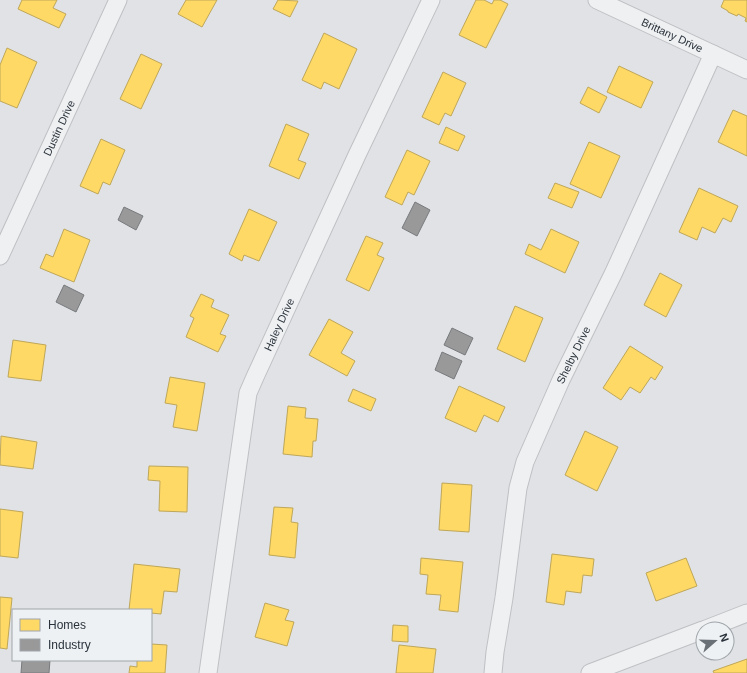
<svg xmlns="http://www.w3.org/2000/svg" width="747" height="673" font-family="Helvetica,sans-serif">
  <rect width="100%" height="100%" fill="#e0e2e5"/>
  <g fill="#ffd966" stroke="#bfa759">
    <polygon points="22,0 57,0 53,8 66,14 59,28 18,9"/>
    <polygon points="186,0 217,0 202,27 178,14"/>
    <polygon points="278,0 298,1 290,17 273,9"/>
    <polygon points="476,0 484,0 492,4 494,0 500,0 508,4 486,48 459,35"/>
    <polygon points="724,0 747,0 747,22 745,21 746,18 738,14 737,16 728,12 728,11 721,7"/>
    <polygon points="324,33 357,49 339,89 324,82 321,89 302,80"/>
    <polygon points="7,48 37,62 17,108 0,101 0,65"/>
    <polygon points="141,54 162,64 141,109 120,99"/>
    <polygon points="619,66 653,82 641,108 607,92"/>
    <polygon points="443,72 466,83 451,116 445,113 439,125 422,117"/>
    <polygon points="588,87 607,97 599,113 580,103"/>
    <polygon points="733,110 747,116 747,156 718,142"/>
    <polygon points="286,124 309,134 298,160 306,163 299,179 269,166"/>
    <polygon points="446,127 465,136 458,151 439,143"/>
    <polygon points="101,139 125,150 110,185 103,182 98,194 80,186"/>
    <polygon points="589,142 620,156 601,198 570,184"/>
    <polygon points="407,150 430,161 414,195 408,192 402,205 385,197"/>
    <polygon points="555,183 579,192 572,208 548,198"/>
    <polygon points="699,188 738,206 731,222 723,218 715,233 702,227 697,240 679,232"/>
    <polygon points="249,209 277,222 259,261 244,255 242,261 229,254"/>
    <polygon points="64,229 90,240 74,282 40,268 46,254 53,257"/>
    <polygon points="551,229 579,242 565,273 525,254 529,244 541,250"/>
    <polygon points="366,236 383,243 377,255 384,258 369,291 346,280"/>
    <polygon points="660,273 682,285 666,317 644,305"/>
    <polygon points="201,294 214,300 211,307 229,315 220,334 226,336 218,352 186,337 194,318 190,316"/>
    <polygon points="515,306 543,318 525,362 497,349"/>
    <polygon points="329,319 353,332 341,353 355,361 347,376 309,355"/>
    <polygon points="13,340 46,345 41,381 8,377"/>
    <polygon points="630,346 663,367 655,380 651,377 640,393 630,387 621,400 603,388"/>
    <polygon points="170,377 205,383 197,431 173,427 177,405 165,403"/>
    <polygon points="459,386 505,407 498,422 484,415 476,432 445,418"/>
    <polygon points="353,389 376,399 371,411 348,401"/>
    <polygon points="288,406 306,408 305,418 318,419 316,441 313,441 312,457 283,454"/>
    <polygon points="585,431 618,447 597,491 565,475"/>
    <polygon points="1,436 37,442 33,469 0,465"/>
    <polygon points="149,466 188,467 187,512 159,511 160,481 148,480"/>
    <polygon points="442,483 472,485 469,532 439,530"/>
    <polygon points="274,507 293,508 291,522 298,523 295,558 269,555"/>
    <polygon points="0,509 23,512 18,558 0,556"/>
    <polygon points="552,554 594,559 592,576 583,575 581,593 566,591 564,605 546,602"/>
    <polygon points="421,558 463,562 458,612 439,610 441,595 426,594 428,575 420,574"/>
    <polygon points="686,558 697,586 656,601 646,573"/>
    <polygon points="134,564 180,569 177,592 164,591 161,614 151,613 151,610 129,610"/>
    <polygon points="0,597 12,598 7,649 0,648"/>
    <polygon points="265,603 289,610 285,620 294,622 287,646 255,637"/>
    <polygon points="393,625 408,626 408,642 392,641"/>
    <polygon points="151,644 167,645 165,673 129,673 130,666 137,667 137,660 151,660"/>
    <polygon points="399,645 436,649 433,673 396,673"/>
    <polygon points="747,659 747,673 714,673 713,671"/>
  </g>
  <g fill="#999" stroke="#777a7d">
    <polygon points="415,202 430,210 417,236 402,228"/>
    <polygon points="124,207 143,216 136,230 118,220"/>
    <polygon points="64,285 84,295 76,312 56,302"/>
    <polygon points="452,328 473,338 465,355 444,345"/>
    <polygon points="442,352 462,361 454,379 435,370"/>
    <polygon points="22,660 50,660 49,673 21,673"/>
  </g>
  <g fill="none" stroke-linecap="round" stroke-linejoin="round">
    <g stroke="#bec0c3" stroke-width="19">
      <g id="street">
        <path id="s1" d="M 597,0 L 747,70"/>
        <path id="s2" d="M 0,256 L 118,0"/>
        <polyline points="706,629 747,613"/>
        <path id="s3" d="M 208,673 L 248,393 L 255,377 L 357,155 L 431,0"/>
        <path id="s4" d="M 493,673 L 495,652 L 504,598 L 518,488 L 525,462 L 561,380 L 614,272 L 713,54"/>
        <polyline points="590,673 703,630"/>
      </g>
    </g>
    <use href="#street" stroke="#eff0f2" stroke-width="17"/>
  </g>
  <g text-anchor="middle" stroke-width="4" stroke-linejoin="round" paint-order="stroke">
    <g font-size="11" fill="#29323b" stroke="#eef1f4">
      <text dy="4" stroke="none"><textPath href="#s1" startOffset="83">Brittany Drive</textPath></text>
      <text dy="4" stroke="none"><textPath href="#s2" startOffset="141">Dustin Drive</textPath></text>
      <text dy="4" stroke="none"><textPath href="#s3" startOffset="358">Haley Drive</textPath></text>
      <text dy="4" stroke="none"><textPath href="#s4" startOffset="331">Shelby Drive</textPath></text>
    </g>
  </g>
  <rect x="12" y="609" width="140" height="52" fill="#eef1f4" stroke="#9fa5aa"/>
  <rect x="20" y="619" width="20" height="12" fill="#ffd966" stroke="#9fa5aa"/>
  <text x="48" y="629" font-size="12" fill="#29323b">Homes</text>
  <rect x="20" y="639" width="20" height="12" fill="#999999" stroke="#9fa5aa"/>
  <text x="48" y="649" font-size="12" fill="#29323b">Industry</text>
  <g transform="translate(715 641) rotate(70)"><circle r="19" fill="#eef1f4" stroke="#9fa5aa"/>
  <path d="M0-3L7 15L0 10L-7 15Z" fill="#697076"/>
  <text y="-6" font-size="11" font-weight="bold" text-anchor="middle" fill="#29323b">N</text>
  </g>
</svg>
